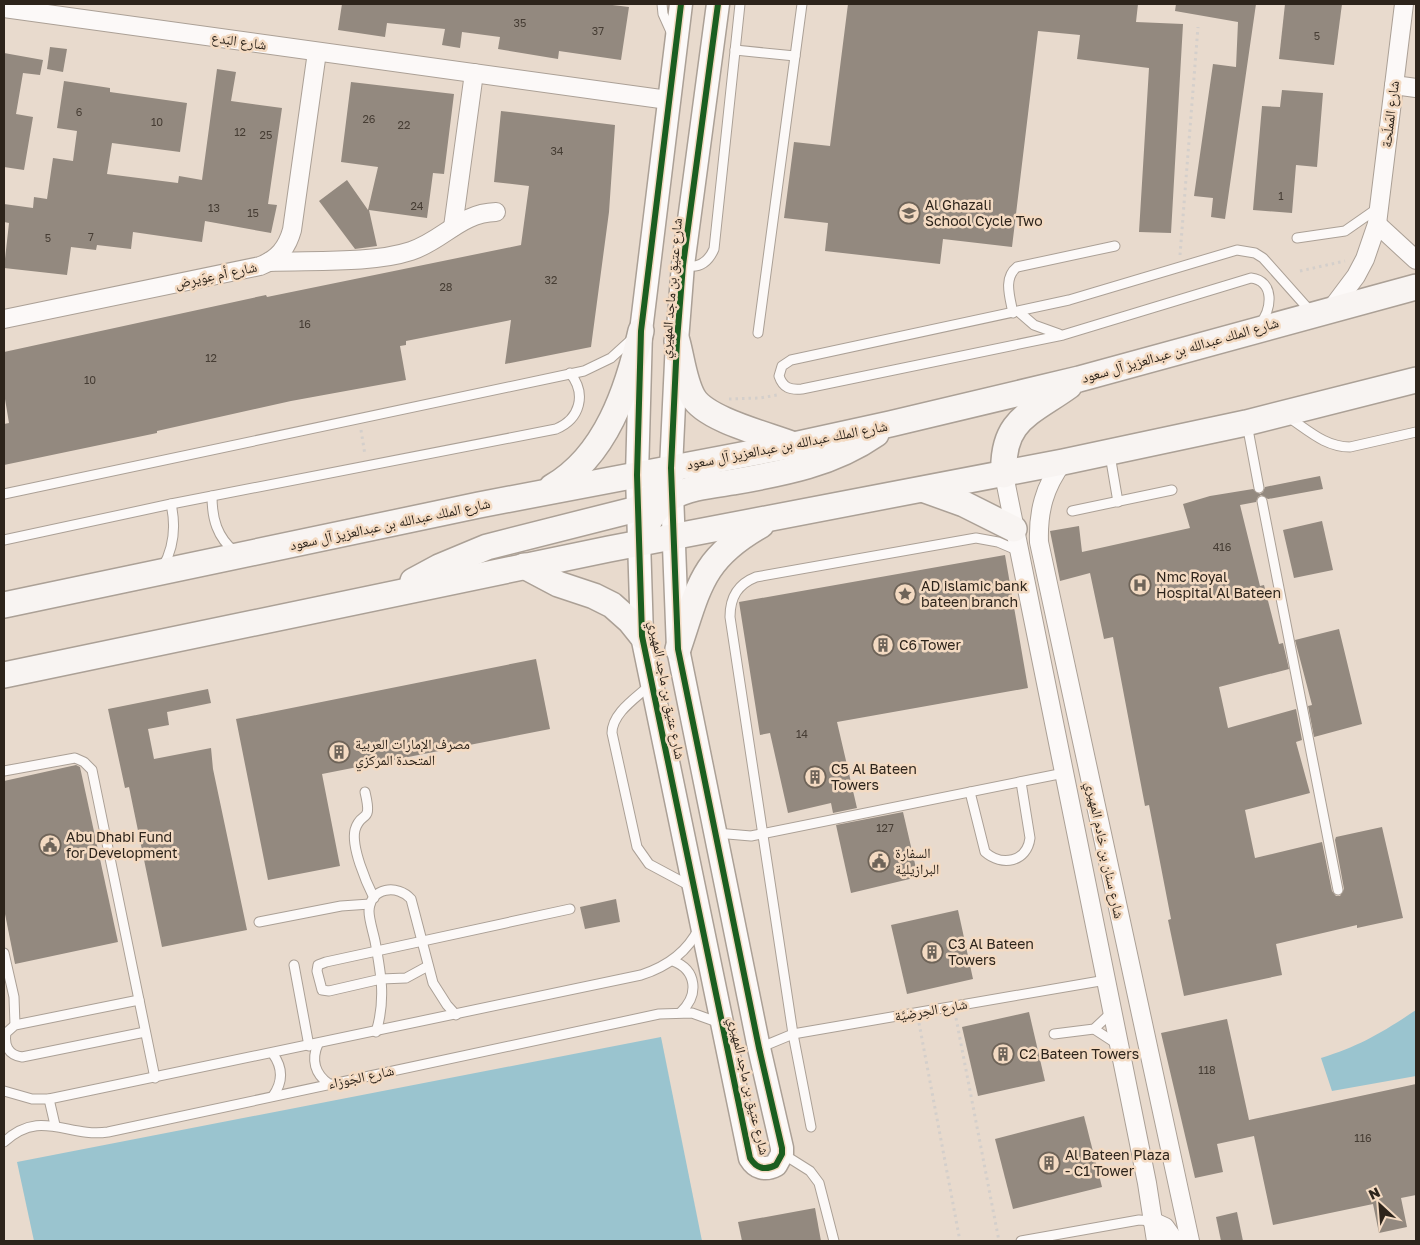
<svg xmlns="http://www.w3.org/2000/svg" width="1420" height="1245" font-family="'Golos Text','Noto Naskh Arabic',sans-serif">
  <rect width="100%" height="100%" fill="#e8dacd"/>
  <g fill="#9ac4cf">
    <path d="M 1416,1010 L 1416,1076 L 1332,1091 L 1321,1058 C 1360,1046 1383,1032 1416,1010 Z"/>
    <polygon points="661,1037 702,1241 34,1241 17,1162"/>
  </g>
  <g fill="#93897f">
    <polygon points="342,4 604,4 629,7 621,60 559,51 558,59 498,49 500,37 462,32 460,48 442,45 445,29 387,23 385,37 338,30"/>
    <polygon points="848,4 1138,4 1136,22 1183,24 1171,233 1139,232 1149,68 1077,59 1080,35 1038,31 1012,247 943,239 940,264 825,251 828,223 784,218 794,142 830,146"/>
    <polygon points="1176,4 1256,4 1225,219 1211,217 1213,198 1194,196 1213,64 1236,67 1238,22 1175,11"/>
    <polygon points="1285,4 1342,4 1334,65 1279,59"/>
    <polygon points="50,47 67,49 63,72 47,69"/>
    <polygon points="4,53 43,60 40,75 23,73 16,114 33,117 24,170 4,167"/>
    <polygon points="217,69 236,72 231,101 282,108 268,204 277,205 271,233 205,221 202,242 133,232 131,249 97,245 96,250 71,247 67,275 4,268 9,223 4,222 4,204 33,208 34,197 47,199 53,158 73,161 77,131 57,128 64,81 110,88 110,92 187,103 180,152 112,143 107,174 178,183 179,176 202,180"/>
    <polygon points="351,82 454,94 444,174 433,173 427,218 369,210 377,246 355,249 319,201 347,180 368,210 378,167 341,162"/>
    <polygon points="1282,90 1323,93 1317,167 1296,165 1292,213 1253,210 1262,106 1280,107"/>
    <polygon points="501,111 615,125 609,212 591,347 505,364 511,320 406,341 406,345 400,346 406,380 291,401 157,431 157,433 4,465 4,424 9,423 4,393 4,352 266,295 267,297 521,245 529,186 494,182"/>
    <polygon points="1320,476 1323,489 1268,499 1261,495 1258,497 1256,502 1240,505 1260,586 1264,585 1279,644 1283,643 1289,669 1219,687 1228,728 1296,709 1302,740 1296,742 1310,793 1245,810 1255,858 1322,842 1332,891 1336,896 1340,896 1344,889 1335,840 1336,837 1382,827 1403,918 1357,928 1357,925 1276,944 1282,975 1184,996 1168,920 1171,919 1149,805 1145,806 1113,637 1104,639 1090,573 1060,581 1050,531 1079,526 1082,552 1190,528 1183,504 1210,496 1253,489 1260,494 1263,492 1265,487"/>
    <polygon points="1322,521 1333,570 1294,578 1283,530"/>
    <polygon points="1005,555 1028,688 837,722 857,808 833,813 831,803 788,813 770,733 760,735 739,602"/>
    <polygon points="1339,629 1362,724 1314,737 1308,706 1312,705 1295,640"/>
    <polygon points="536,659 550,729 322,774 340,866 268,880 236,719"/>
    <polygon points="208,689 211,703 167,712 169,725 148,729 154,759 211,748 213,769 247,930 162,947 129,787 125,788 108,709"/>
    <polygon points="76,765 80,767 118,942 15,964 4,909 4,781"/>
    <polygon points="903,812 918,877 851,893 836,825"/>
    <polygon points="616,899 620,922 585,929 580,907"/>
    <polygon points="958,910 973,979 907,994 891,925"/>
    <polygon points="1029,1012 1045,1081 978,1096 962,1027"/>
    <polygon points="1227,1019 1249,1120 1416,1084 1416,1195 1401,1198 1407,1227 1379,1233 1373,1204 1273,1225 1254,1136 1217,1144 1223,1172 1195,1178 1161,1033"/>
    <polygon points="1084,1116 1102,1187 1013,1209 995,1139"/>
    <polygon points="815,1208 821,1241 742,1241 738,1222"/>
    <polygon points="1237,1212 1243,1241 1221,1241 1216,1217"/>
  </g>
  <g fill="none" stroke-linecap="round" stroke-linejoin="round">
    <g stroke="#aba096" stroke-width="11">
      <g id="service">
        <polyline points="662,4 663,14 672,34"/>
        <polyline points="735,50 795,56"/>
        <polyline points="1297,238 1345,231 1378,208"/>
        <path d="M 683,265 C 698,269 708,263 714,249 L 740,4"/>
        <polyline points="1019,312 1034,325 1059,334"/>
        <path d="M 1013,313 C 1010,297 1003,278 1017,267 L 1115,246"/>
        <path d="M 1260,324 C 1272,309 1275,281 1251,278 L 1063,335 L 802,389 C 790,390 783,388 779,376 L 782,366 L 791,360 L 1069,300 L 1237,250 L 1255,253 L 1263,258 L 1312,313"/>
        <polyline points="758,333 802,4"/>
        <path d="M 1288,417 C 1308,430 1325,447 1350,447 L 1416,432"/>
        <polyline points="1247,424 1259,488"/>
        <polyline points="1110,455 1118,502"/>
        <polyline points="4,494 584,371 611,358 633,338"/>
        <path d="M 212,496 C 212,519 217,537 235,552"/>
        <polyline points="1262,501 1338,890"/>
        <polyline points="1072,511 1172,490"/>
        <path d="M 4,540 L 171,504 L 556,429 C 580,419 587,394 570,373"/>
        <path d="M 163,567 C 174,547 176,526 171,504"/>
        <path d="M 650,685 C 636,698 612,713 612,733 L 637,847 L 649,864 L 692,887"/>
        <polyline points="4,771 75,758 84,762 92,770 155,1078"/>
        <path d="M 365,792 C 373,826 361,809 355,830 C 351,847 366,882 374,898"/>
        <path d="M 970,792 L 985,852 C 1002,867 1027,862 1030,838 L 1021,782"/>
        <polyline points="716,833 751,836 1064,773"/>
        <polyline points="259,922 341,906 370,904"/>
        <polyline points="4,953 14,997 15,1025"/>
        <path d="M 673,961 C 697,970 699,995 681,1012"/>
        <polyline points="294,965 309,1046"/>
        <polyline points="428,966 406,978 381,979 329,991 322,990 317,971 318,965 326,962 570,909"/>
        <path d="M 139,1000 L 15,1025 L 6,1033 C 4,1045 8,1055 22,1057 L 145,1032"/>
        <polyline points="1094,1029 1117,1044"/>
        <path d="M 376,1032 C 386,1000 381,973 375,941 C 373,931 369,920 369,911 C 370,887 398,884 411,899 L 433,983 L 447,1005 L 456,1015"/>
        <polyline points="1054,1034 1094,1029 1112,1012"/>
        <path d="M 318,1044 C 311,1060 315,1074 329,1084"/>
        <polyline points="759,1048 793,1034 1106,980"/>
        <path d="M 4,1091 L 32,1099 L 49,1099 L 641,975 C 666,967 687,953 699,928"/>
        <path d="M 273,1096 C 283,1082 283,1068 273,1054"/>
        <polyline points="49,1099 55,1125"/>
        <path d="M 811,1127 L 793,1034 L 730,617 C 730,597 738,584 756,577 L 976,538 L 998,542 L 1019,551"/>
        <path d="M 4,1142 C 41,1108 67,1138 108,1132 L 659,1014 L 692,1013 L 720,1023"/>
        <polyline points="783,1154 810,1171 819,1183 834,1241"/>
        <polyline points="1021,1241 1139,1220 1152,1221"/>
      </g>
    </g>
    <g stroke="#aba096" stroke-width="20">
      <g id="minor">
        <polyline points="4,8 668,100"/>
        <polyline points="1394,85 1416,88"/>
        <polyline points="1377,224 1416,260"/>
        <polyline points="453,227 474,73"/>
        <path d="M 269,262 C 312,260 371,264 411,251 C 444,240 460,213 496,212"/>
        <polyline points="1332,308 1356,276 1365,259 1377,224 1404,4"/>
        <path d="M 4,319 L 260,266 C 278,259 287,248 292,230 L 317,52"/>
        <path d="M 1063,462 C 1044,487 1038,512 1039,542 L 1190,1241"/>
        <polyline points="1004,475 1147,1183 1156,1241"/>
        <polyline points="1152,1221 1165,1227 1175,1241"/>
      </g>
    </g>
    <g stroke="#aba096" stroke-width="25">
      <path id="tertiary" d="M 681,4 L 641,331 L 637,475 L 642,636 L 750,1158 C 756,1168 765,1171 776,1165 L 782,1154 L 782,1148 L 759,1048 L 678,649 L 671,468 L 677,341 L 683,265 L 718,4"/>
    </g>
    <g stroke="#aba096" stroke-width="28">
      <g id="secondary">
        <path d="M 677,341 C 682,359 684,381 693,397 C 706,420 769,435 794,445"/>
        <path d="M 1004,475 C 1001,420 1030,414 1069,386"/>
        <path d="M 552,487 C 606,456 628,389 641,331"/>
        <polyline points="925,490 964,504 1014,529"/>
        <path d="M 638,544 C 645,526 654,508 670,498 C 688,487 713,485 733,482 C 784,473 833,464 876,434"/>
        <polyline points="524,566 558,584 594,596 612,605 630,621 642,636"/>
        <polyline points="413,581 439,567 487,547 637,509 658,491 671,468"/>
        <polyline points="4,605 479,505 794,445 890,424 1079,379 1416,287"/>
        <path d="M 678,649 C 699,587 701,559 761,525"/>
        <polyline points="4,675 609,549 1063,462 1246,423 1416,380"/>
      </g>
    </g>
    <g stroke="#d4cfcb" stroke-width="3" stroke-dasharray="2.5 4" stroke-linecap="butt">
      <polyline points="1180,255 1198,27"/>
      <polyline points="1300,271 1345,261"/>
      <polyline points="729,399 760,398 777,395"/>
      <polyline points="361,430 365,455"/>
      <polyline points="956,1018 999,1241"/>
      <polyline points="919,1023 960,1241"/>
    </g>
    <use href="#service" stroke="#fcf9f8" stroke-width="9"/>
    <use href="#minor" stroke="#fcf9f8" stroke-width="18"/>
    <use href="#tertiary" stroke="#fcf9f8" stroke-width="22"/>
    <use href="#secondary" stroke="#f8f4f2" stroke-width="25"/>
    <g stroke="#f3dac2" stroke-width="9">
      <path id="cycleway" d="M 681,4 L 641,331 L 637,475 L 642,636 L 750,1158 C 756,1168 765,1171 776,1165 L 782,1154 L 782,1148 L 759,1048 L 678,649 L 671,468 L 677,341 L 683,265 L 718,4"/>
    </g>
    <use href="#cycleway" stroke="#1b5e20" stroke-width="6"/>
  </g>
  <defs>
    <g id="school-ring" transform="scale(1.125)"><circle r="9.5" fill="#f3dac2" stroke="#6e6459" stroke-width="1.5"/><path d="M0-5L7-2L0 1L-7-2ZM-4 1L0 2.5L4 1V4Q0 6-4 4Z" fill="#6e6459"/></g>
    <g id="hospital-ring" transform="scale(1.125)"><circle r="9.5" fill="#f3dac2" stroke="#6e6459" stroke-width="1.5"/><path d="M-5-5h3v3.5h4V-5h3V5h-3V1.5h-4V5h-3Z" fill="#6e6459"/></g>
    <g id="sight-ring" transform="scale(1.125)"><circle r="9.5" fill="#f3dac2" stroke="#6e6459" stroke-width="1.5"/><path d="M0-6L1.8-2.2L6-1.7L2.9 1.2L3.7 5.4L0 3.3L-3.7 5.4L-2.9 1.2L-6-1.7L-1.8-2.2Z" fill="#6e6459"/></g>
    <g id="building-ring" transform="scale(1.125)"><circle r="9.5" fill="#f3dac2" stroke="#6e6459" stroke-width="1.5"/><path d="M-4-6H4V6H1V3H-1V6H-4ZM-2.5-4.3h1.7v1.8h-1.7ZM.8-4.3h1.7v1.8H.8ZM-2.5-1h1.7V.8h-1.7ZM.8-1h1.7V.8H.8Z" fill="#6e6459"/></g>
    <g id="civic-ring" transform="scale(1.125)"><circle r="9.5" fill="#f3dac2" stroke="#6e6459" stroke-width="1.5"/><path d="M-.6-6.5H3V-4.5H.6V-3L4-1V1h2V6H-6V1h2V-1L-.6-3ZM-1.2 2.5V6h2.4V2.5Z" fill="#6e6459"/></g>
  </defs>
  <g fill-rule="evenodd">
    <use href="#school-ring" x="909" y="213"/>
    <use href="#hospital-ring" x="1140" y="585"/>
    <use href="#sight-ring" x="905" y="594"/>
    <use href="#building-ring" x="883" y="645"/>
    <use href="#building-ring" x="339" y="752"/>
    <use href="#building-ring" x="815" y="777"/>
    <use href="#civic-ring" x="50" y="845"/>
    <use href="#civic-ring" x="879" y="861"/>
    <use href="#building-ring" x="932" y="952"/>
    <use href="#building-ring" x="1003" y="1054"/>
    <use href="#building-ring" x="1049" y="1163"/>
  </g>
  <g text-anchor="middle" stroke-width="5" stroke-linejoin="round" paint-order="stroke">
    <g font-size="11" fill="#463d34">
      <text x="520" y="27">35</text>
      <text x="598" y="35">37</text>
      <text x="1317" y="40">5</text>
      <text x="79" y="116">6</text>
      <text x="369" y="123">26</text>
      <text x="157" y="126">10</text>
      <text x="404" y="129">22</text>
      <text x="240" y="136">12</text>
      <text x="266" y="139">25</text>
      <text x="557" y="155">34</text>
      <text x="1281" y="200">1</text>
      <text x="417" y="210">24</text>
      <text x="214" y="212">13</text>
      <text x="253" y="217">15</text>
      <text x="91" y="241">7</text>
      <text x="48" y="242">5</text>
      <text x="551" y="284">32</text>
      <text x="446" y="291">28</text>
      <text x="305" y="328">16</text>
      <text x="211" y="362">12</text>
      <text x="90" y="384">10</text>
      <text x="1222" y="551">416</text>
      <text x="802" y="738">14</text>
      <text x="885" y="832">127</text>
      <text x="1207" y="1074">118</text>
      <text x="1363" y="1142">116</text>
    </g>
    <g font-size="14" fill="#2d241b" stroke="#f3dac2">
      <text transform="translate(239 41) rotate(8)" y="5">شارع البَدع</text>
      <text transform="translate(1390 114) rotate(-83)" y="5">شارع المَملَحة</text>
      <text transform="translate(216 275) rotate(-12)" y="5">شارع أم عِوَيرِض</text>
      <text transform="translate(671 288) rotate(-85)" y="5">شارع عتيق بن ماجد المهيري</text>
      <text transform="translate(1180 350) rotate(-16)" y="5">شارع الملك عبدالله بن عبدالعزيز آل سعود</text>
      <text transform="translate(787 445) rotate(-11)" y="5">شارع الملك عبدالله بن عبدالعزيز آل سعود</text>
      <text transform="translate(390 524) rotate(-12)" y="5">شارع الملك عبدالله بن عبدالعزيز آل سعود</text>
      <text transform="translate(667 690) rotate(79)" y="5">شارع عتيق بن ماجد المهيري</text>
      <text transform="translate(1105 850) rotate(78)" y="5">شارع سنان بن خادم المهيري</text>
      <text transform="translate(931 1010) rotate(-10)" y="5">شارع الحِرضِيَّة</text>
      <text transform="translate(361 1077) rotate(-12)" y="5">شارع الجَوزاء</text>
      <text transform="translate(749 1086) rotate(77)" y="5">شارع عتيق بن ماجد المهيري</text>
    </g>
    <g font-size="14" fill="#2d241b" stroke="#f3dac2" text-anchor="start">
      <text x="925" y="210">Al Ghazali<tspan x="925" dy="16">School Cycle Two</tspan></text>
      <text x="1156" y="582">Nmc Royal<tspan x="1156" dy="16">Hospital Al Bateen</tspan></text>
      <text x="921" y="591">AD islamic bank<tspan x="921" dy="16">bateen branch</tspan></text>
      <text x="899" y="650">C6 Tower</text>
      <text x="355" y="749">مصرف الإمارات العربية<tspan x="355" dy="16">المتحدة المركزي</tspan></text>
      <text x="831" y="774">C5 Al Bateen<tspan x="831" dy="16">Towers</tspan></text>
      <text x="66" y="842">Abu Dhabi Fund<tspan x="66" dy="16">for Development</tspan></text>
      <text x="895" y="858">السفارة<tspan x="895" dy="16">البرازيلية</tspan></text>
      <text x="948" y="949">C3 Al Bateen<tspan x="948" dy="16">Towers</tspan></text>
      <text x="1019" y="1059">C2 Bateen Towers</text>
      <text x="1065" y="1160">Al Bateen Plaza<tspan x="1065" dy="16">- C1 Tower</tspan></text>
    </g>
  </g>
  <rect width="1420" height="1245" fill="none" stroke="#2d241b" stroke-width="10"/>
  <g transform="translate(1380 1205) rotate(334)" stroke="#f3dac2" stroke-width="4" paint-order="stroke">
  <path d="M0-4L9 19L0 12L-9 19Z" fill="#2d241b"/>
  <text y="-8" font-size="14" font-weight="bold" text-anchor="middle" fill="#2d241b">N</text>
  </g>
</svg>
